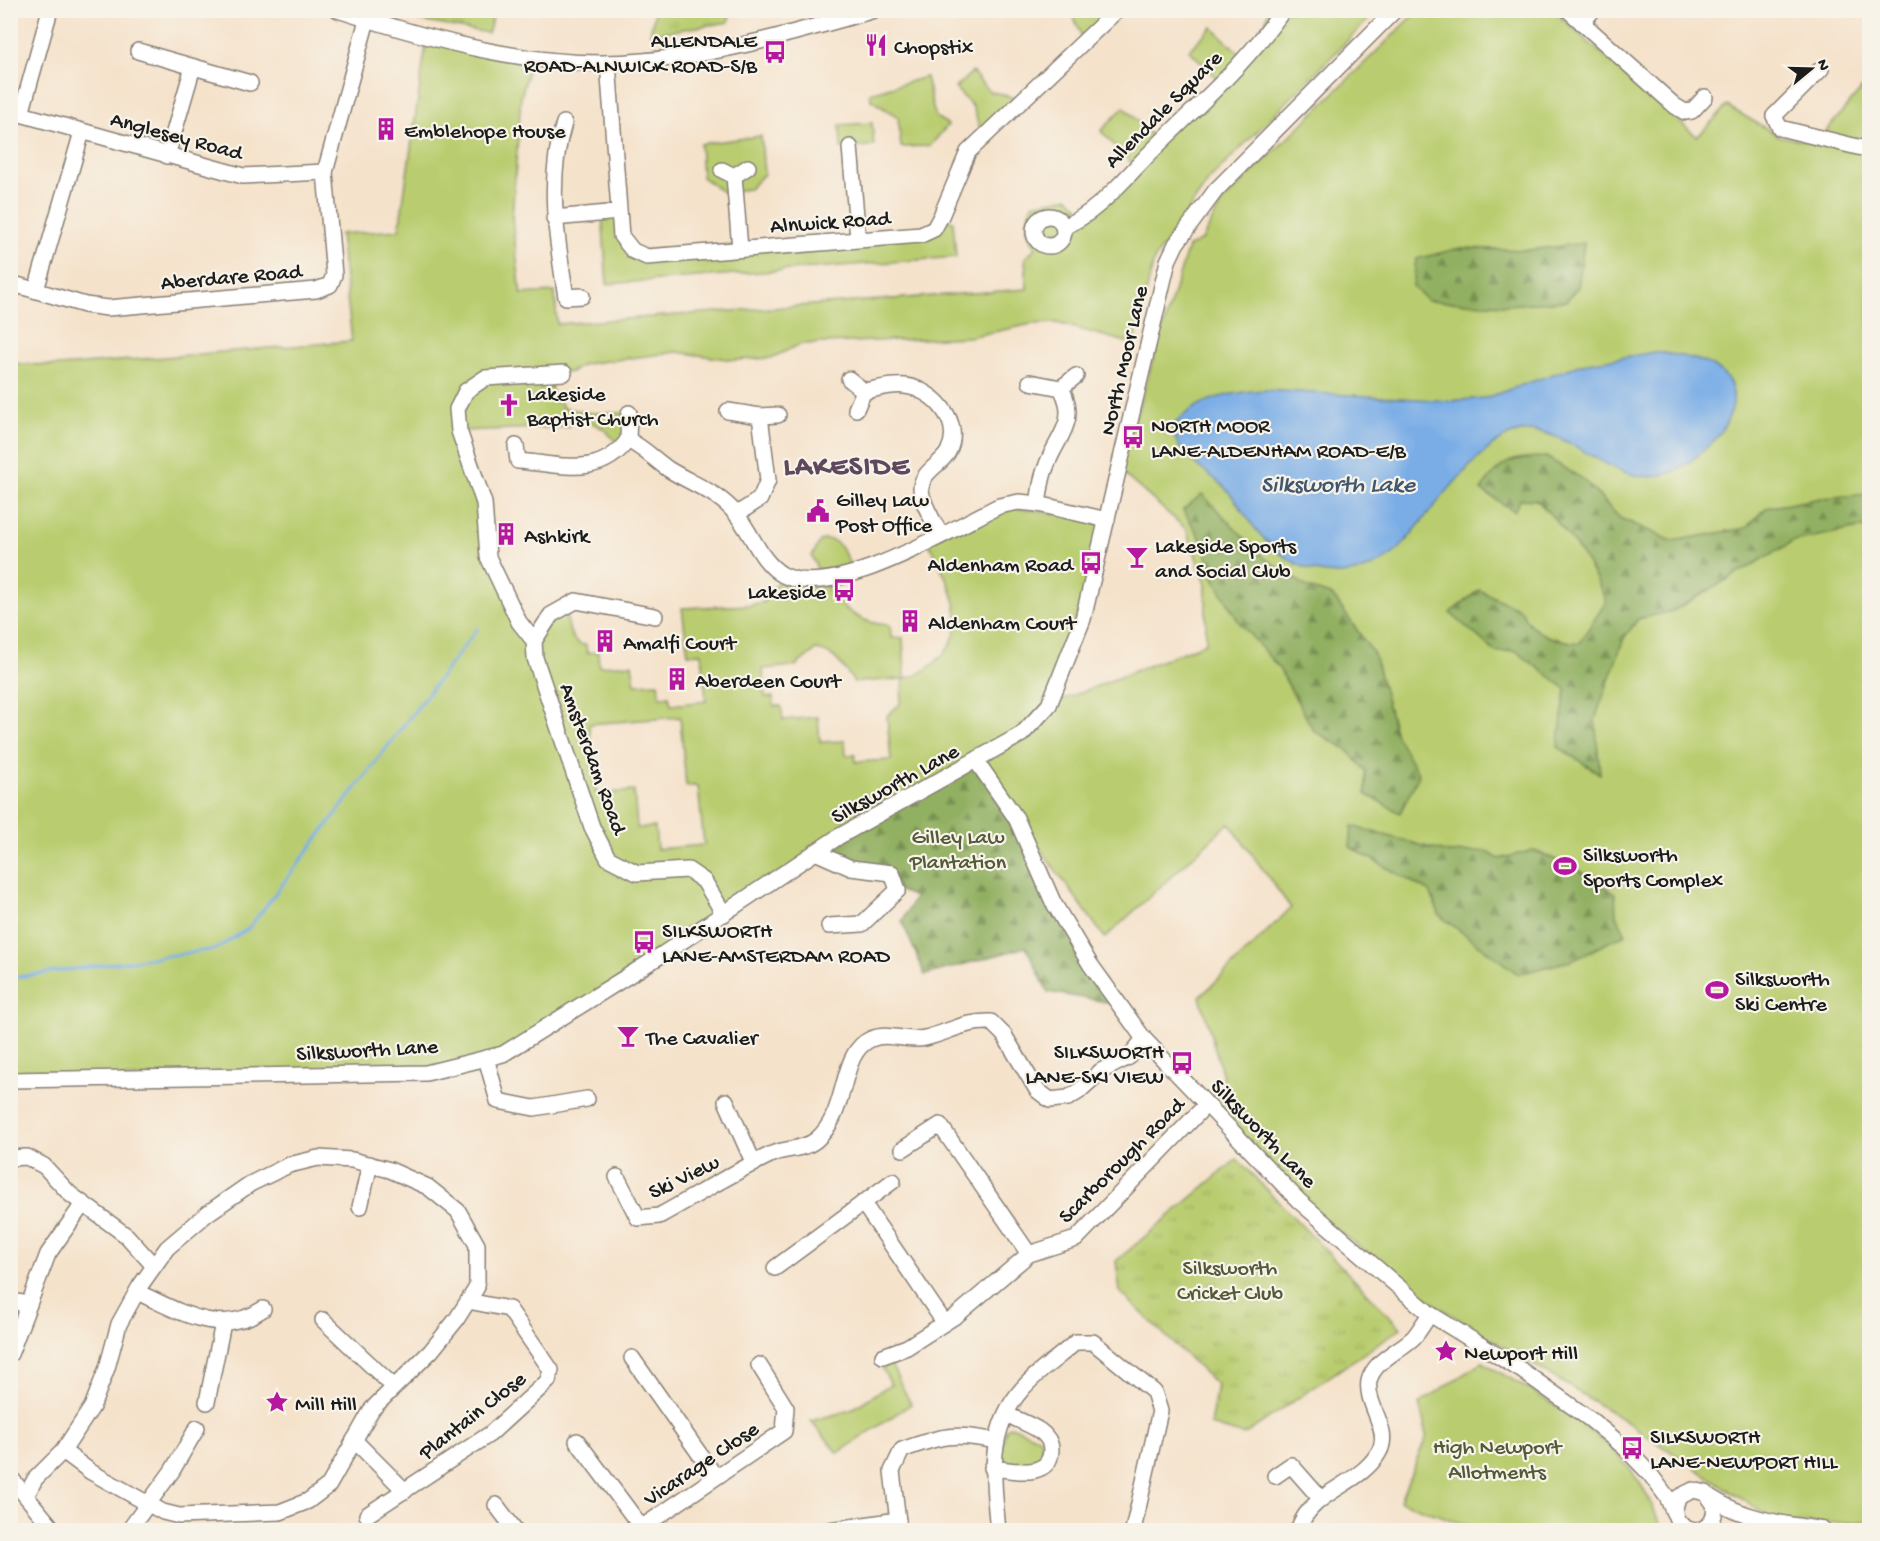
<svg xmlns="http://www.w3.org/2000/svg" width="1880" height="1541" font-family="'Gochi Hand',sans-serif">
  <defs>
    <pattern id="forest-firs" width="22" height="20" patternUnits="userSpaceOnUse" patternTransform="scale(1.5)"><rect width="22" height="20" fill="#92b062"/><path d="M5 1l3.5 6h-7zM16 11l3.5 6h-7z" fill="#768e50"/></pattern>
    <pattern id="park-tufts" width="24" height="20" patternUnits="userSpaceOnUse" patternTransform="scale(1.5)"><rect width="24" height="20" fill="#b9cd70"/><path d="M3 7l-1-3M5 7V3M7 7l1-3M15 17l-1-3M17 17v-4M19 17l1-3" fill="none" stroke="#9eaf60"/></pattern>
  </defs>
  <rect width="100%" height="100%" fill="#f7f3e8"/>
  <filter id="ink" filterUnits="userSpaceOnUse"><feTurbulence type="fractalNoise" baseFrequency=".0167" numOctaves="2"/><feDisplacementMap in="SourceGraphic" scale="12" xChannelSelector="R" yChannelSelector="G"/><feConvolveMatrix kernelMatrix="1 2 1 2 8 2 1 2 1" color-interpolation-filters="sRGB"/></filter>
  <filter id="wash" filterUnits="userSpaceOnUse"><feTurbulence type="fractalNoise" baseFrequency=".008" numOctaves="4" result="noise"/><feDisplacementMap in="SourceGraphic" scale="24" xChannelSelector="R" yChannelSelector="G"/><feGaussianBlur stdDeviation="1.35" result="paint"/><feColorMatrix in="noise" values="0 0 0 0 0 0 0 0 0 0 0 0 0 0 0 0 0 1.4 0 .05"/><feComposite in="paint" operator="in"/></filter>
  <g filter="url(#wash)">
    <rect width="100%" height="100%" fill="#f5e2cb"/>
    <g fill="#b9cd70" stroke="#6a7446" stroke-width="1.5" fill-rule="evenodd">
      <polygon points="1071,11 1117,11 1084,42"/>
      <path d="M 1268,11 L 1377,11 L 1209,180 L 1154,260 L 1134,344 L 1057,323 L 1032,324 L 969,337 L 801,344 L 771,358 L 734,360 L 677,352 L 584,364 L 571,372 L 549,374 L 554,402 L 560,401 L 563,408 L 592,413 L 629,413 L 622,448 L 604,429 L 585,419 L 584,421 L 572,422 L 568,427 L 460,431 L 484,503 L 488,557 L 534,641 L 565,607 C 568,621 568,645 586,645 L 587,653 L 598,652 L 599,666 L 632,664 L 635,684 L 658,683 L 660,697 L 669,696 L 671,705 L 706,701 L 702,653 L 688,654 L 682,608 L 751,605 L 764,602 L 783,574 L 822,581 L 812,556 L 820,541 C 841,533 847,560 854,575 L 823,582 C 838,606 860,625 890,625 L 891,638 L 903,638 L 905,679 C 932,671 959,646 957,615 C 955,590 938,563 928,541 L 999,506 L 1107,520 L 1049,705 L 1206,643 L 1206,584 L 1186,529 L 1119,470 L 1188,247 L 1202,240 L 1222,202 L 1418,11 L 1553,11 L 1697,137 L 1727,106 L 1779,136 L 1816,143 L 1869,80 L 1869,1522 L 1779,1524 L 1616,1415 L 1442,1309 L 1299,1201 L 1206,1105 L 1223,1076 L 1200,997 L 1291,908 L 1229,823 L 1105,938 L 977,762 L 838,837 L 503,1054 L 426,1073 L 11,1080 L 11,363 L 60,366 L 352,341 L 340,234 L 399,230 L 427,37 L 531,58 L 521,97 L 512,217 L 521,294 L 555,292 L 557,324 L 1027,289 L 1025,258 L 1036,247 C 1024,232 1025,221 1033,204 L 1069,197 L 1086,215 L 1135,167 L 1101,131 L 1124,107 L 1159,143 L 1221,82 L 1189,50 L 1212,27 L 1245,59 L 1261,43 ZM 816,650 C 837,653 842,666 854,682 L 904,679 L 900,704 L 887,716 L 891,760 L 856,762 L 855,755 L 846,755 L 845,741 L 820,742 L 818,717 L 783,720 L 781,706 L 774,706 L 773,697 L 765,697 L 763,669 L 795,666 ZM 680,717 L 686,786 L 698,786 L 704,845 L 657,849 L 655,827 L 637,828 L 634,791 L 596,794 L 589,724 Z"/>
      <polygon points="972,72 989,91 1023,100 983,139 973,107 955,88"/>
      <polygon points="926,77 935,116 948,125 930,146 901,147 898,117 871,100 870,93"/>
      <polygon points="872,123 874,146 841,148 840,125"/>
      <polygon points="761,136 764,174 749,189 723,192 702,177 700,144"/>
      <polygon points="619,212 633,251 921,235 941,216 953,221 956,257 607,284 602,214"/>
      <path d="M 1482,1362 C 1551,1403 1639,1445 1661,1530 L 1479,1530 L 1400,1501 L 1427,1435 L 1419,1404 Z"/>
      <polygon points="890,1363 911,1404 838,1453 811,1421 851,1410 891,1384 882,1368"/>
      <polygon points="1011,1426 1038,1437 1042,1442 1041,1459 1037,1465 1006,1464 999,1458 1006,1429"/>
    </g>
    <g fill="url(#forest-firs)" stroke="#57663f" stroke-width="1.5">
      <polygon points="1584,243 1578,288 1566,301 1505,305 1428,301 1413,287 1416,259 1460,248 1529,250"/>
      <path d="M 1546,457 L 1583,479 L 1620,518 L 1672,541 L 1746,528 L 1766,508 L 1821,498 L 1869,494 L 1869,529 L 1859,528 L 1794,541 L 1673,611 L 1638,619 L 1624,638 L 1595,719 L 1600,774 L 1558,747 L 1566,689 L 1516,651 L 1496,652 L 1450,613 L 1479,590 L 1521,610 C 1531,635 1554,640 1579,643 L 1606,602 C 1592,563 1566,530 1537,500 L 1521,499 L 1514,511 L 1481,490 C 1503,460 1508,458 1546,457 Z"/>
      <polygon points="1202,494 1263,557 1309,588 1333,596 1374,654 1396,735 1419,775 1400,813 1366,794 1366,771 1346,749 1314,731 1278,667 1239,622 1216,583 1201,539 1183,510"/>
      <polygon points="977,762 1053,902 1118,1004 1048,992 1026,947 925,975 902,921 915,897 898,890 892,873 815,852"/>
      <polygon points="1352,826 1449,853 1486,851 1499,859 1533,850 1575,868 1615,893 1616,915 1626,934 1570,961 1518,974 1440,916 1430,892 1350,847"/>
    </g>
    <g fill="url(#park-tufts)" stroke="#6a7446" stroke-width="1.5">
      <polygon points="423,10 495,10 495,11 488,33 420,21"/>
      <polygon points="655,11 730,11 729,22 650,34"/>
      <polygon points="1237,1159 1401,1328 1244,1435 1210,1425 1217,1385 1120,1292 1116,1261"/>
    </g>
    <path fill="#7aade6" stroke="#4b6481" stroke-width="1.5" d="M 1655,352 C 1674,354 1705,358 1720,371 C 1748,394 1726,431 1705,449 C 1691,462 1677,473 1658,476 C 1605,484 1563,417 1513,434 C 1478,445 1424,521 1398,550 C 1349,590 1296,577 1257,531 C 1246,517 1237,500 1224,487 C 1205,469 1174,456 1173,426 C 1196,398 1229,393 1264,390 L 1450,401 L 1485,398 L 1582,364 Z"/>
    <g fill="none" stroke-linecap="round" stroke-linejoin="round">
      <polyline stroke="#7aade6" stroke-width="3" points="10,978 216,949 249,928 478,628"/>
    </g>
  </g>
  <g filter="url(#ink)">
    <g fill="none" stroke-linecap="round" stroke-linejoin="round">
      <g stroke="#887f74" stroke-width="18">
        <g id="minor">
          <path d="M 338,10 C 435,41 540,71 643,61 C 722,54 798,32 874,10"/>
          <polyline points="1568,10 1675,106 1685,112 1692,111 1705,97"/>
          <polyline points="1582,23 1593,10"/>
          <polyline points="138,51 250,83"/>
          <polyline points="608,63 621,236 633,251 647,257 921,235 934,229 941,216 968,152 1117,10"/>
          <polyline points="1821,69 1774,116 1780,128 1870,150"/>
          <polyline points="10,111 243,176 325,172"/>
          <polyline points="21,114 50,10"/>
          <path d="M 564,123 C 546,181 557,239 566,297 L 582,296"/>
          <polyline points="850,147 858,239"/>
          <polyline points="167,156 193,67"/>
          <polyline points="722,170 734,176 748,167"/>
          <polyline points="734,176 740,249"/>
          <circle cx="1049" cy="231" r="15"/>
          <polyline points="554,218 619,212"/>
          <path d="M 1063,227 C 1099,213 1128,174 1156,147 C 1200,103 1248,62 1283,10"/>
          <polyline points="10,283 85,305 108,308 316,290 330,285 334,275 325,172 367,20"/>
          <polyline points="36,290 82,132"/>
          <polyline points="564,373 485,378 466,391 457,409 459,431 484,503 488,557 519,622 534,641 535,658 592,827 608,858 637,873 688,870 704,881 724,914"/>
          <polyline points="849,379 864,391 856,409"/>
          <path d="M 1030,382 L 1061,388 C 1080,422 1056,437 1046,467 C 1041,478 1040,492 1038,504"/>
          <polyline points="1061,388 1076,376"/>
          <path d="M 864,391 C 877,389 892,384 905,386 C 933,389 964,422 948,452 C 941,465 922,471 921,488 C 921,503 934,521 940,534"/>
          <polyline points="728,411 760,416 768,480 760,499 737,514"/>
          <polyline points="760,416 778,415"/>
          <polyline points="628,440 629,413"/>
          <path d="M 516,446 L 518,461 C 561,464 599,479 628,440 C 645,449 654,459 668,469 C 692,484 718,492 736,514 C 752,533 760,562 783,575 C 834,601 950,530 999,506 L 1019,502 L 1038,504 L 1107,520"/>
          <polyline points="534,641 551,615 576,601 655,616"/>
          <polyline points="977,762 1016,818 1053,902 1090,964 1144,1039 1299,1201 1430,1314 1521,1370 1591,1420 1624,1447 1650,1474 1667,1497 1674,1513"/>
          <polyline points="815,852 851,868 892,873 898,890 862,924 829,926"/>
          <polyline points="486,1058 498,1101 534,1108 587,1099"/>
          <polyline points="10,1080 426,1073 503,1054 663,954 838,837 1022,734 1049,705 1083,619 1168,261 1176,244 1216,190 1395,10"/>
          <polyline points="726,1101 754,1164"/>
          <polyline points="903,1149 940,1125 1029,1254"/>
          <polyline points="10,1158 27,1157 44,1166 70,1194 127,1236 154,1266"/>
          <path d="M 617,1177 L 638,1218 L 659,1216 C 697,1195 734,1172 772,1154 C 786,1148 804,1150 816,1140 C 850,1112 838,1053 871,1039 C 889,1031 907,1043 925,1038 C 950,1032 964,1021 991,1022 L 1004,1035 L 1037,1090 L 1050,1100 L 1068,1098 L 1078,1092 L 1101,1071 L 1129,1057 L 1144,1039"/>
          <polyline points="863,1203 944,1322"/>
          <polyline points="360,1207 370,1164"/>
          <polyline points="775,1268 893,1181"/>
          <path d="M 137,1292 C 179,1311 220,1338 263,1309"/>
          <polyline points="10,1301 29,1304 48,1254 83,1204"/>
          <polyline points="323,1320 394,1387"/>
          <polyline points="10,1354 29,1304"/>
          <polyline points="883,1356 907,1347 957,1315 1029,1254 1076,1239 1206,1105"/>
          <polyline points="632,1358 715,1476"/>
          <polyline points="207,1402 223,1323"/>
          <polyline points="354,1440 405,1491"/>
          <polyline points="577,1441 642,1528"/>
          <path d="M 992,1468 C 1012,1470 1050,1480 1051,1450 C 1051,1442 1046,1435 1040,1431 C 1030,1424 1017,1420 1006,1414"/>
          <polyline points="1275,1476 1291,1465 1320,1498"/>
          <polyline points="10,1477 54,1530"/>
          <polyline points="27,1494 35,1479 63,1451 92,1407 107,1368 119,1324 140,1286 167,1248 208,1213 250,1184 289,1165 318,1158 352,1160 390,1170 428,1187 458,1211 477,1245 477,1287 456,1320 431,1351 372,1409 329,1485 308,1501 280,1512 179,1516 163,1512 91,1472 63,1451"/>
          <path d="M 1710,1497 C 1745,1520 1784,1524 1824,1530"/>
          <polyline points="496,1505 515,1530"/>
          <polyline points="367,1515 490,1434 548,1381 551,1370 509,1309 468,1301"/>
          <polyline points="129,1530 172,1471 197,1428"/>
          <polyline points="638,1530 784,1431 786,1408 759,1365"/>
          <polyline points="830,1530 898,1520"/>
          <path d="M 899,1530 L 892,1471 L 902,1450 C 940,1436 954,1432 995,1441"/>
          <path d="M 998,1530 C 993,1480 986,1429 1023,1388 C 1038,1371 1059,1357 1076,1342 L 1093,1342 L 1154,1392 L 1160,1411 L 1133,1530"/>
          <path d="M 1298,1530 C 1312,1489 1360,1486 1379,1452 C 1392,1430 1365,1405 1369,1381 C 1374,1360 1400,1351 1414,1337 C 1420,1330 1425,1321 1430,1314"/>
          <path d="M 1691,1530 C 1675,1525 1671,1511 1679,1497 L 1693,1490 L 1706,1493 L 1714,1504 C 1716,1517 1712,1526 1699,1530"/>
        </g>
      </g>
      <use href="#minor" stroke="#fff" stroke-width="15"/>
    </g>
  </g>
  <defs>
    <g id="restaurant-bare" transform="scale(1.8)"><path d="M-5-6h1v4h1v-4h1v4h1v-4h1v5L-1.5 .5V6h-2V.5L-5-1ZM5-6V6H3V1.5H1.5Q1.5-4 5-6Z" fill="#b5179e" stroke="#f7f3e8" stroke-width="2.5" paint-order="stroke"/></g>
    <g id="bus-bare" transform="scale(1.8)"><path d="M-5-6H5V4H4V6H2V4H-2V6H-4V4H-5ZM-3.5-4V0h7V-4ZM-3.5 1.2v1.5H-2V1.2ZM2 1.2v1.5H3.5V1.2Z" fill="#b5179e" stroke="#f7f3e8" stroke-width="2.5" paint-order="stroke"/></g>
    <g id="building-bare" transform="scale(1.8)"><path d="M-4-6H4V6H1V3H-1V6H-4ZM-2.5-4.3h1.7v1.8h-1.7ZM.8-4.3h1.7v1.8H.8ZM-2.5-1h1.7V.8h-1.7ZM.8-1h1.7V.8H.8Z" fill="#b5179e" stroke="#f7f3e8" stroke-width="2.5" paint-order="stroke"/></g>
    <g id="church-bare" transform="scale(1.8)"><path d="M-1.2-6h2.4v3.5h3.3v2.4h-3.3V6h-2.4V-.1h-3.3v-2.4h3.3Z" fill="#b5179e" stroke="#f7f3e8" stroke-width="2.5" paint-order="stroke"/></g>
    <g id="civic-bare" transform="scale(1.8)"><path d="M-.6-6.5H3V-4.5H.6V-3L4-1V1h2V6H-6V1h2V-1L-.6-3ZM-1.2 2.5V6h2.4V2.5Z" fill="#b5179e" stroke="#f7f3e8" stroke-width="2.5" paint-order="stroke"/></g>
    <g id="bar-bare" transform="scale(1.8)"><path d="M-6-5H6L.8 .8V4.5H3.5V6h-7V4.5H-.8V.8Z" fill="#b5179e" stroke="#f7f3e8" stroke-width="2.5" paint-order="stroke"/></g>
    <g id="stadium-bare" transform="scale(1.8)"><path d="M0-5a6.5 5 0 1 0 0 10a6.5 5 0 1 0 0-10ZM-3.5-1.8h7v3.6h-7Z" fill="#b5179e" stroke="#f7f3e8" stroke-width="2.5" paint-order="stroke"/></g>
    <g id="sight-bare" transform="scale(1.8)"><path d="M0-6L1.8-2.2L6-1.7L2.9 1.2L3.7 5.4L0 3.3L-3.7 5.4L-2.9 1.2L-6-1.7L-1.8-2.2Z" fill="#b5179e" stroke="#f7f3e8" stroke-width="2.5" paint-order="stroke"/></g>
  </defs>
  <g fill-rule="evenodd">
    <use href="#restaurant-bare" x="876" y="45"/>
    <use href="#bus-bare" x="775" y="52"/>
    <use href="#building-bare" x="386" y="129"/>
    <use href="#church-bare" x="509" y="405"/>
    <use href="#bus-bare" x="1133" y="437"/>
    <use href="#civic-bare" x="818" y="511"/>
    <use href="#building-bare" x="506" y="534"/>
    <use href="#bar-bare" x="1137" y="557"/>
    <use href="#bus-bare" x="1091" y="563"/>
    <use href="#bus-bare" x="844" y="590"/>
    <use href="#building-bare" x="910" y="621"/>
    <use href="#building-bare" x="605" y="641"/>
    <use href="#building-bare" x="677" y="679"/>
    <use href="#stadium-bare" x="1565" y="866"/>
    <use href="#bus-bare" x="644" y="942"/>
    <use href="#stadium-bare" x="1717" y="990"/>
    <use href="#bar-bare" x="628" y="1036"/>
    <use href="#bus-bare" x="1182" y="1063"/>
    <use href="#sight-bare" x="1446" y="1351"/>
    <use href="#sight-bare" x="277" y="1402"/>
    <use href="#bus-bare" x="1632" y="1448"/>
  </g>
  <g text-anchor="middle" stroke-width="4.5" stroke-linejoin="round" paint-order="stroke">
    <g font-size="22" fill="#1c1c1c" stroke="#f7f3e8" text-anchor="start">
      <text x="757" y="47" text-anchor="end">ALLENDALE<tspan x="757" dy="25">ROAD-ALNWICK ROAD-S/B</tspan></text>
      <text x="894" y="53">Chopstix</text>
      <text x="404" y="137">Emblehope House</text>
      <text x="527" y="400">Lakeside<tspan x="527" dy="25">Baptist Church</tspan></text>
      <text x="1151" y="432">NORTH MOOR<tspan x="1151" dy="25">LANE-ALDENHAM ROAD-E/B</tspan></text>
      <text x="836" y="506">Gilley Law<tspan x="836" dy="25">Post Office</tspan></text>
      <text x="524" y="542">Ashkirk</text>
      <text x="1155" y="552">Lakeside Sports<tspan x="1155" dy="25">and Social Club</tspan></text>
      <text x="1073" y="571" text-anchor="end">Aldenham Road</text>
      <text x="826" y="598" text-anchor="end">Lakeside</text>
      <text x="928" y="629">Aldenham Court</text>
      <text x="623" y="649">Amalfi Court</text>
      <text x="695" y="687">Aberdeen Court</text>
      <text x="1583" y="861">Silksworth<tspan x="1583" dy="25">Sports Complex</tspan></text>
      <text x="662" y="937">SILKSWORTH<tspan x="662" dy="25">LANE-AMSTERDAM ROAD</tspan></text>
      <text x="1735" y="985">Silksworth<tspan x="1735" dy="25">Ski Centre</tspan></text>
      <text x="646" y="1044">The Cavalier</text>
      <text x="1164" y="1058" text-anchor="end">SILKSWORTH<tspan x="1164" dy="25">LANE-SKI VIEW</tspan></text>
      <text x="1464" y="1359">Newport Hill</text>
      <text x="295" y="1410">Mill Hill</text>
      <text x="1650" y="1443">SILKSWORTH<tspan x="1650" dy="25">LANE-NEWPORT HILL</tspan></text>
    </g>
    <g font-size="22" fill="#1c1c1c" stroke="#f7f3e8">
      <text transform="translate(1162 108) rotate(-45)" y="8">Allendale Square</text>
      <text transform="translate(177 134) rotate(15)" y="8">Anglesey Road</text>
      <text transform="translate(830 220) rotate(-4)" y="8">Alnwick Road</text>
      <text transform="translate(231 275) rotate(-5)" y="8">Aberdare Road</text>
      <text transform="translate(1122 360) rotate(-77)" y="8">North Moor Lane</text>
      <text transform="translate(595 758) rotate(70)" y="8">Amsterdam Road</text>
      <text transform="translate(894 782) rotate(-29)" y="8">Silksworth Lane</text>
      <text transform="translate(367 1048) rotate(-3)" y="8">Silksworth Lane</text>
      <text transform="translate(1265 1132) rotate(46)" y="8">Silksworth Lane</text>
      <text transform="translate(1120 1159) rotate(-45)" y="8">Scarborough Road</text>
      <text transform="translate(683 1175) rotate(-26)" y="8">Ski View</text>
      <text transform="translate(471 1414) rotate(-38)" y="8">Plantain Close</text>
      <text transform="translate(700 1462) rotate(-34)" y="8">Vicarage Close</text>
    </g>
    <g font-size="22" fill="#535a39" stroke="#f7f3e8">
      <text x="958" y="843">Gilley Law<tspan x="958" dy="25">Plantation</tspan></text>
      <text x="1230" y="1274">Silksworth<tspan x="1230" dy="25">Cricket Club</tspan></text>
      <text x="1497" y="1453">High Newport<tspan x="1497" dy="25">Allotments</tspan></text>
    </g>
    <g font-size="24" font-style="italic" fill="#42566d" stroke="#f7f3e8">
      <text x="1338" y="491">Silksworth Lake</text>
    </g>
    <g font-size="28" font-weight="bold" letter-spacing="1.5" fill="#5e485d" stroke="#f7f3e8">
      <text x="847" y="474">LAKESIDE</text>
    </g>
  </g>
  <rect width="1880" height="1541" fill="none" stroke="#f7f3e8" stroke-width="36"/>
  <g transform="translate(1811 69) rotate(71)" stroke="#f7f3e8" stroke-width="4.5" paint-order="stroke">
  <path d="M0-4.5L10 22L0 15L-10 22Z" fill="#1c1c1c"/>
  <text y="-9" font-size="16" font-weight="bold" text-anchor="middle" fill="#1c1c1c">N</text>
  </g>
</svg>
